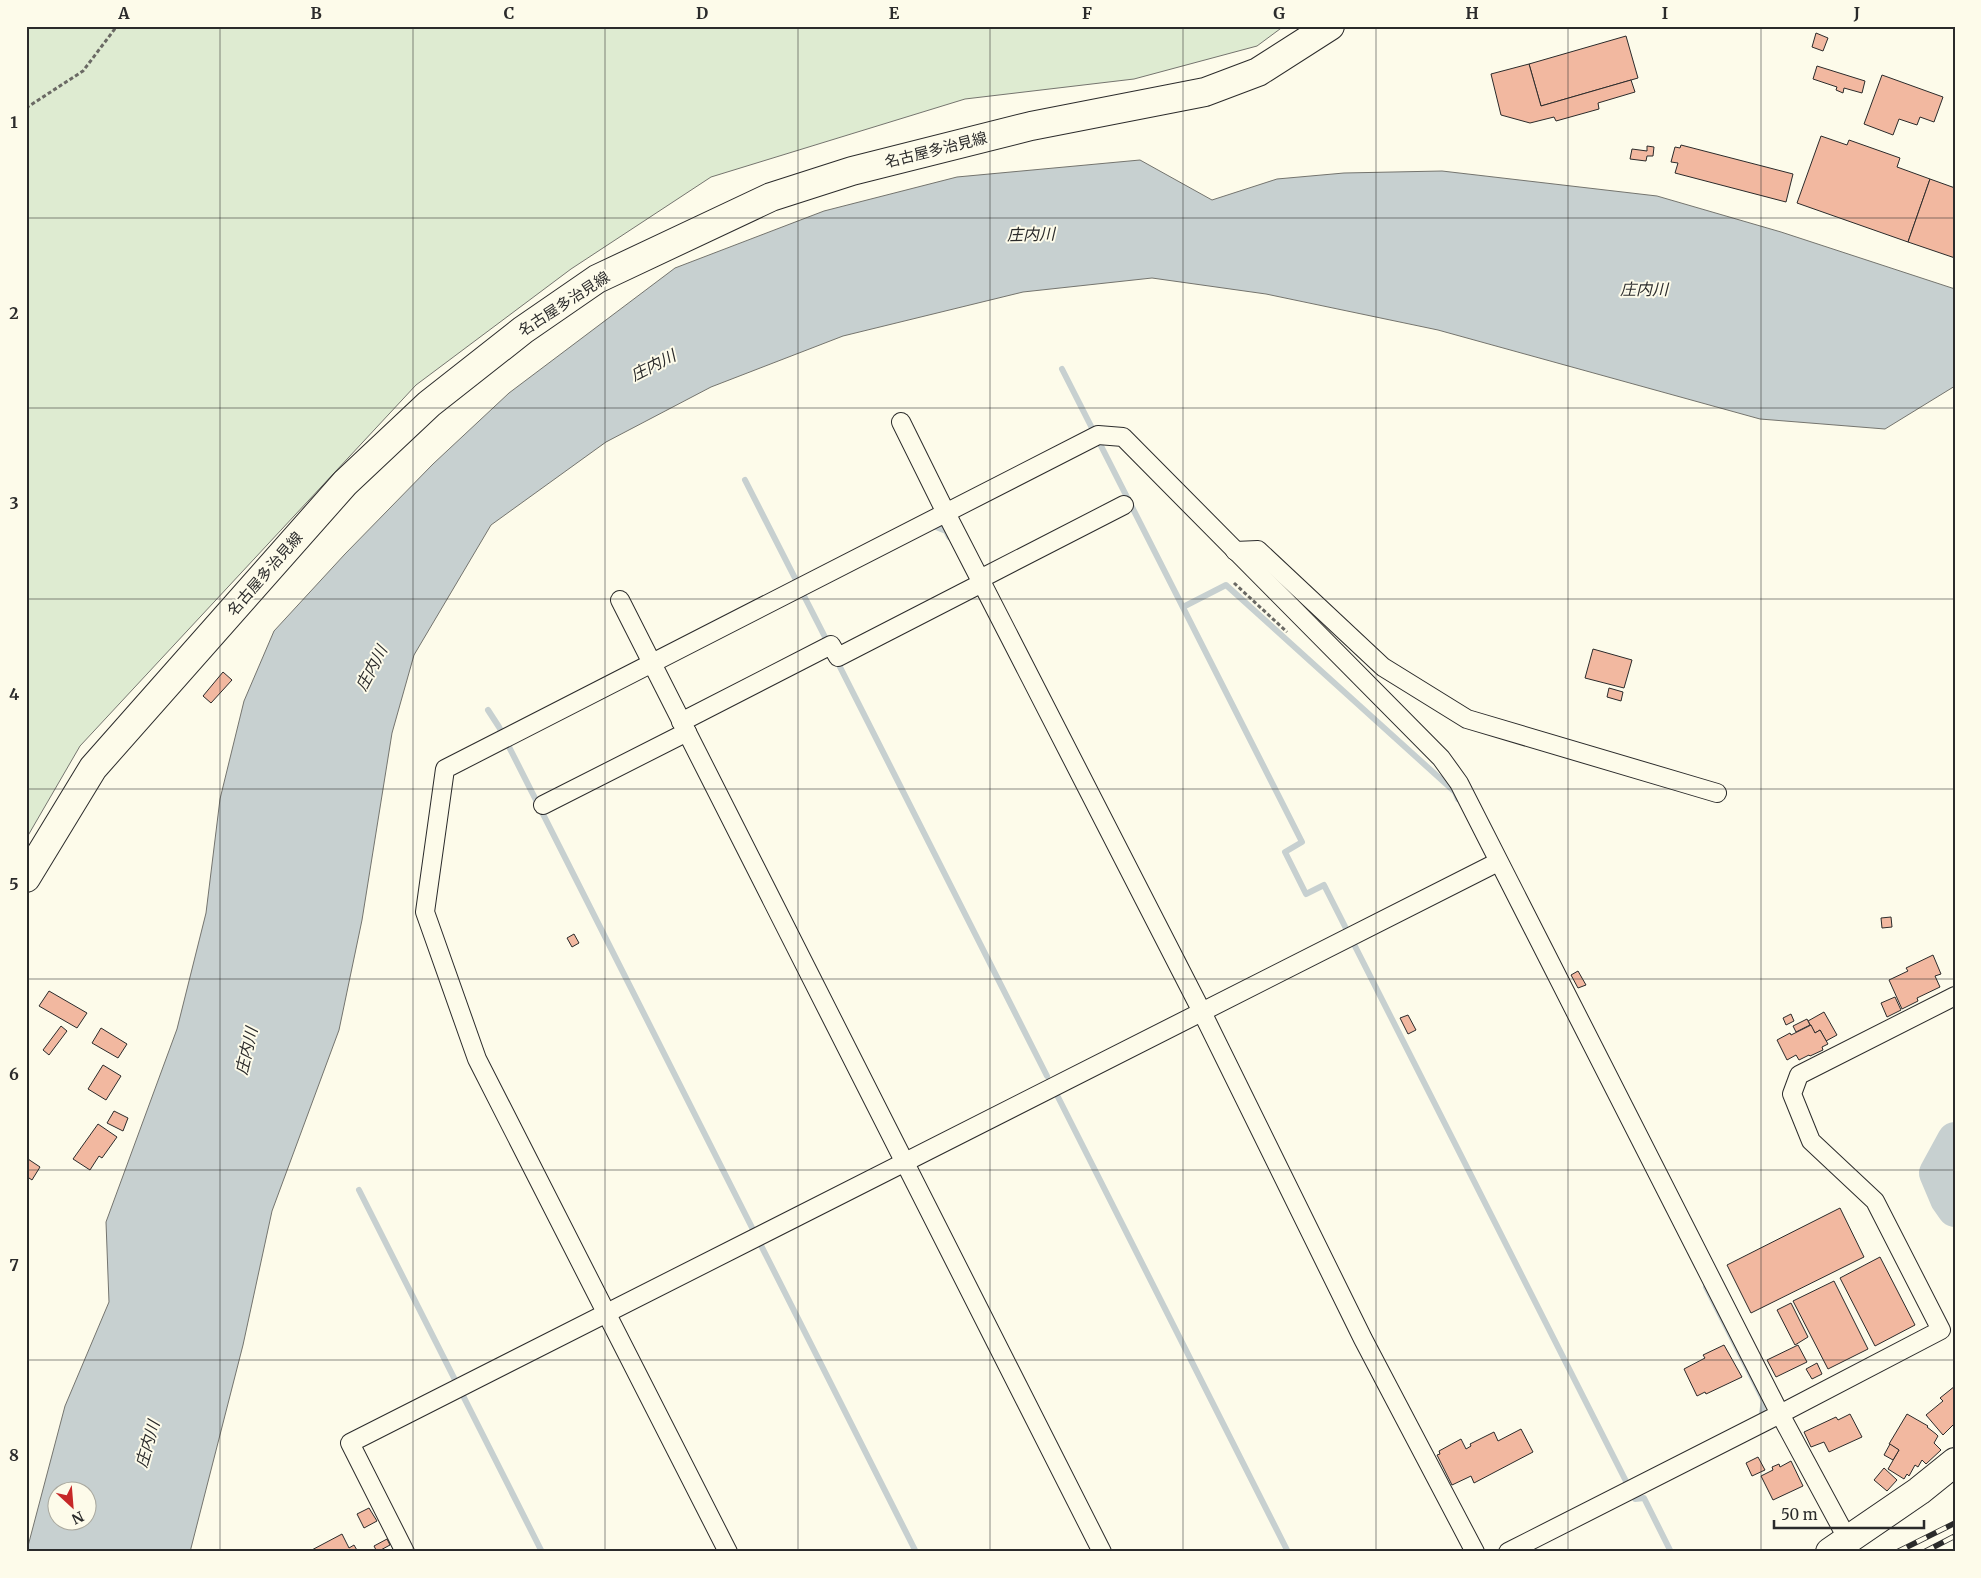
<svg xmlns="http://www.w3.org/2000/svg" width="1981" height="1578" font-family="Merriweather,'Noto Sans JP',serif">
  <rect width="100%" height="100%" fill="#fdfbea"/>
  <polygon fill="#deebd1" stroke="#74746e" points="26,26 1284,26 1257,46 1134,79 965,99 711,177 571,269 416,385 80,746 26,839"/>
  <path fill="#c7d0d0" stroke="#74746e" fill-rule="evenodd" d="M 1140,160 L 1212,200 L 1277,179 L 1344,173 L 1442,171 L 1657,196 L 1781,232 L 1955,289 L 1955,386 L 1885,429 L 1760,419 L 1438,330 L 1266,294 L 1152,278 L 1023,292 L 843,336 L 711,387 L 606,442 L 491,525 L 414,655 L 392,733 L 362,920 L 339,1030 L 272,1211 L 243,1345 L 190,1552 L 28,1552 L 28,1546 L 65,1406 L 109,1302 L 106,1222 L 177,1029 L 206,913 L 220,799 L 244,701 L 274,631 L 345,554 L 433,464 L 509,393 L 675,268 L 824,211 L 957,177 ZM 58,1490 L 88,1490 L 88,1520 L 58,1520 Z"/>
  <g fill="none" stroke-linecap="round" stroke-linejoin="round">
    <g stroke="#c7d0d0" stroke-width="6">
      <polyline points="1062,369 1302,842 1285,852 1306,894 1324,885 1635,1499 1644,1498 1671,1552"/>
      <polyline points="745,480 826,639"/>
      <polyline points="936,527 946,531 949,537"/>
      <polyline points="1183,607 1226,585 1455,792 1458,799"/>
      <polyline points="840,667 1047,1076"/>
      <polyline points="488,710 499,727 916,1552"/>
      <polyline points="1058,1097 1288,1552"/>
      <polyline points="359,1190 542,1552"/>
      <polyline points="1706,1287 1764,1401 1762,1413"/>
    </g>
    <polyline stroke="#c7d0d0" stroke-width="36" points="1955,1140 1937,1173 1948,1199 1955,1209"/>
  </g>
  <g fill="#f2b8a0" stroke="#2b2b2b">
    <polygon points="1816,33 1828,38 1823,51 1812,47"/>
    <polygon points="1626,36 1638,78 1541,106 1529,64"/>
    <polygon points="1529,64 1541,106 1631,80 1635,92 1598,103 1599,109 1556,121 1554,117 1530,123 1501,115 1491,74"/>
    <polygon points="1817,66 1865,81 1862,93 1844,88 1843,93 1836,90 1837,87 1813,79"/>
    <polygon points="1882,75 1943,97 1934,122 1920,117 1917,125 1899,119 1893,135 1864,124"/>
    <polygon points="1821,136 1847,145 1849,140 1900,158 1897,167 1930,179 1908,242 1797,203"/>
    <polygon points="1681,145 1793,174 1786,202 1675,173 1678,163 1671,162 1675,147 1680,148"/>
    <polygon points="1647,146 1654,147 1653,156 1647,156 1646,161 1630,159 1632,149 1647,151"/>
    <polygon points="1930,179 1955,188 1955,258 1908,242"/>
    <polygon points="1593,649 1632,660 1624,688 1585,678"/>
    <polygon points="223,672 232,680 211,703 203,696"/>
    <polygon points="1609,688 1623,692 1621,701 1607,697"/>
    <polygon points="1891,917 1892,927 1882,928 1881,918"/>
    <polygon points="574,934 579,943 572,947 567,938"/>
    <polygon points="1933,955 1941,974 1935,976 1940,987 1917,998 1918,1001 1902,1009 1889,980 1908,971 1906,968"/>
    <polygon points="1578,971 1586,985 1578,988 1571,975"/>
    <polygon points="49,991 87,1013 77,1028 39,1006"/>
    <polygon points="1895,997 1901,1010 1887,1017 1881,1003"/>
    <polygon points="1824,1012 1837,1035 1826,1041 1820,1030 1815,1033 1808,1021"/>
    <polygon points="1791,1014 1794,1021 1786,1025 1783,1018"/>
    <polygon points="1408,1015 1416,1030 1408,1034 1400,1018"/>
    <polygon points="1807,1019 1810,1025 1796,1032 1793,1026"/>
    <polygon points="1811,1025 1815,1033 1820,1030 1828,1044 1822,1047 1823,1050 1810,1056 1809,1055 1799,1060 1796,1055 1787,1060 1777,1040 1790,1033 1791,1035"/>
    <polygon points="61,1026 67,1031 49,1055 43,1050"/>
    <polygon points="101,1028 127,1044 118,1058 92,1043"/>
    <polygon points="103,1065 121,1076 106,1100 88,1089"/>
    <polygon points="114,1111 128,1118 123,1131 107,1123"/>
    <polygon points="98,1124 117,1137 102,1158 99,1156 90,1170 73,1159"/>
    <polygon points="28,1159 40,1167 32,1180 26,1176 26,1161"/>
    <polygon points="1840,1208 1864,1257 1751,1313 1727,1265"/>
    <polygon points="1880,1257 1915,1325 1875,1346 1840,1278"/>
    <polygon points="1834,1281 1868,1349 1828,1369 1793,1301"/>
    <polygon points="1791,1303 1808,1337 1795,1345 1777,1310"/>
    <polygon points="1724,1345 1742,1377 1706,1394 1705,1392 1697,1396 1684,1369 1705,1358 1703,1355"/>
    <polygon points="1798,1345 1807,1362 1776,1377 1767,1360"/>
    <polygon points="1817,1363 1822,1374 1812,1379 1806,1369"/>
    <polygon points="1955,1386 1955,1423 1943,1435 1926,1415 1943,1401 1940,1398"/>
    <polygon points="1850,1414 1862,1437 1829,1452 1824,1442 1811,1447 1804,1432 1836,1417 1838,1420"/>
    <polygon points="1907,1414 1928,1426 1927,1427 1936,1434 1938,1436 1934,1443 1941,1450 1926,1464 1922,1460 1918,1467 1915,1465 1909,1476 1907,1474 1904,1479 1888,1469 1899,1450 1889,1444"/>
    <polygon points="1521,1429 1533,1452 1474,1483 1471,1476 1452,1485 1437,1455 1440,1454 1439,1451 1461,1439 1466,1449 1471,1446 1470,1444 1494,1432 1498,1441"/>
    <polygon points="1890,1444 1899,1450 1893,1460 1884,1455"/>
    <polygon points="1758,1457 1765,1470 1752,1476 1746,1463"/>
    <polygon points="1791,1461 1803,1486 1773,1500 1761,1476 1773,1470 1772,1467 1779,1464 1780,1467"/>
    <polygon points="1884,1468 1897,1480 1887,1491 1874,1480"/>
    <polygon points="369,1508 377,1521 364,1528 357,1514"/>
    <polygon points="342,1534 349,1548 354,1545 358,1552 308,1552"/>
    <polygon points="387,1539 390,1545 377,1552 374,1546"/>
  </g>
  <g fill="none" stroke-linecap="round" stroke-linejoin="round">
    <g stroke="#2b2b2b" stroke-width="20">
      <g id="minor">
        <polyline points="901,422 946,513 1201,1010 1363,1339 1475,1552"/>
        <polyline points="1235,551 1258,550 1383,667 1467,719 1717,793"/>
        <polyline points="980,579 1124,505"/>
        <polyline points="620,600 1102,1552"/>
        <polyline points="681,722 831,645 838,657 982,583"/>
        <polyline points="543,805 687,732"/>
        <path d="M 405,1552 L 350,1443 C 733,1251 1114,1054 1498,862"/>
        <polyline points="728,1552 477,1059 425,912 445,769 1098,435 1123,437 1441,758 1459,783 1780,1414 1848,1540"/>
        <polyline points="1508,1552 1780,1414 1941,1330 1875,1201 1811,1141 1792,1094 1799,1075 1955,996"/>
      </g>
    </g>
    <g stroke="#2b2b2b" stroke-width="30">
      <g id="primary">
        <polyline points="26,878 93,768 345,483 429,404 523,330 597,279 771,197 852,171 1031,126 1205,92 1258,72 1330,26"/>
        <polyline points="1830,1552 1919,1491 1955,1462"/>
      </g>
    </g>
    <g stroke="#6a6964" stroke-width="3" stroke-dasharray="4 2.5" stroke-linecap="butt">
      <polyline points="26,108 83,71 117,26"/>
      <polyline points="1234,583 1287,632"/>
    </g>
    <use href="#minor" stroke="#fdfbea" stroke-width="18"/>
    <use href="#primary" stroke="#fdfbea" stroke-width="28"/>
    <g stroke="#2b2b2b" stroke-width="5.5">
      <g id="rail">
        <polyline points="1897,1552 1955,1523"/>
        <polyline points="1924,1552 1955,1536"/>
      </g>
    </g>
    <use href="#rail" stroke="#fdfbea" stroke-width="4" stroke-dasharray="11" stroke-linecap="butt"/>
  </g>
  <path fill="none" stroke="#2b2b2b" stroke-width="1" stroke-opacity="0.55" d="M 220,26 L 220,1552M 413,26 L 413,1552M 605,26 L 605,1552M 798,26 L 798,1552M 990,26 L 990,1552M 1183,26 L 1183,1552M 1376,26 L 1376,1552M 1568,26 L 1568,1552M 1761,26 L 1761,1552M 26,218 L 1955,218M 26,408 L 1955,408M 26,599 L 1955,599M 26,789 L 1955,789M 26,979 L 1955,979M 26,1170 L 1955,1170M 26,1360 L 1955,1360"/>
  <g text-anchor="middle" stroke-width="4" stroke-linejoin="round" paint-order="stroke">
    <g font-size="15" fill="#2b2b2b" stroke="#fdfbea">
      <text transform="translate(936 150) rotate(-14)" y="5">名古屋多治見線</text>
      <text transform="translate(564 304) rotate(-33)" y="5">名古屋多治見線</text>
      <text transform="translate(265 574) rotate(-49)" y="5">名古屋多治見線</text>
    </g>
    <g font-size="16" font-style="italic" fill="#2b2b2b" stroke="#fdfbea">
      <text transform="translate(1031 234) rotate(-1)" y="6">庄内川</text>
      <text x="1644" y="295">庄内川</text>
      <text transform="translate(653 365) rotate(-27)" y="6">庄内川</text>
      <text transform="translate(371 668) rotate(-62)" y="6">庄内川</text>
      <text transform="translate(246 1051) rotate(-77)" y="6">庄内川</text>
      <text transform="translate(147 1444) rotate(-74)" y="6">庄内川</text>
    </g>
  </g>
  <rect width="1981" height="1578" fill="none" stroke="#fdfbea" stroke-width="55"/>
  <g transform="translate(72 1506) rotate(154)"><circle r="24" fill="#fdfbea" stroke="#a9a89e"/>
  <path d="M0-4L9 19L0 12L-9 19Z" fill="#c62828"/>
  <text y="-8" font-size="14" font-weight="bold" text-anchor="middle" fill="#2b2b2b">N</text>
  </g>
  <path d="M1774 1520v8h150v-8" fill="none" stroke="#2b2b2b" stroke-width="2.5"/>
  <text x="1781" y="1520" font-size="15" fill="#2b2b2b" stroke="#fdfbea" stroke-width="4" paint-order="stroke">50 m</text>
  <rect x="28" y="28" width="1926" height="1522" fill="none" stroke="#2b2b2b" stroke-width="2"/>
  <g font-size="16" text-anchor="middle" font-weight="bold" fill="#2b2b2b">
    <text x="124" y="19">A</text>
    <text x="316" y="19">B</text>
    <text x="509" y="19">C</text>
    <text x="702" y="19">D</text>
    <text x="894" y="19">E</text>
    <text x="1087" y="19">F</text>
    <text x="1279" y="19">G</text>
    <text x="1472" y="19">H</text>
    <text x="1665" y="19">I</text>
    <text x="1857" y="19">J</text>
    <text x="14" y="128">1</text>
    <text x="14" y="319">2</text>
    <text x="14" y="509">3</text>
    <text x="14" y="700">4</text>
    <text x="14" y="890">5</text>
    <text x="14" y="1080">6</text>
    <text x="14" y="1271">7</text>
    <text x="14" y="1461">8</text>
  </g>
</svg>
